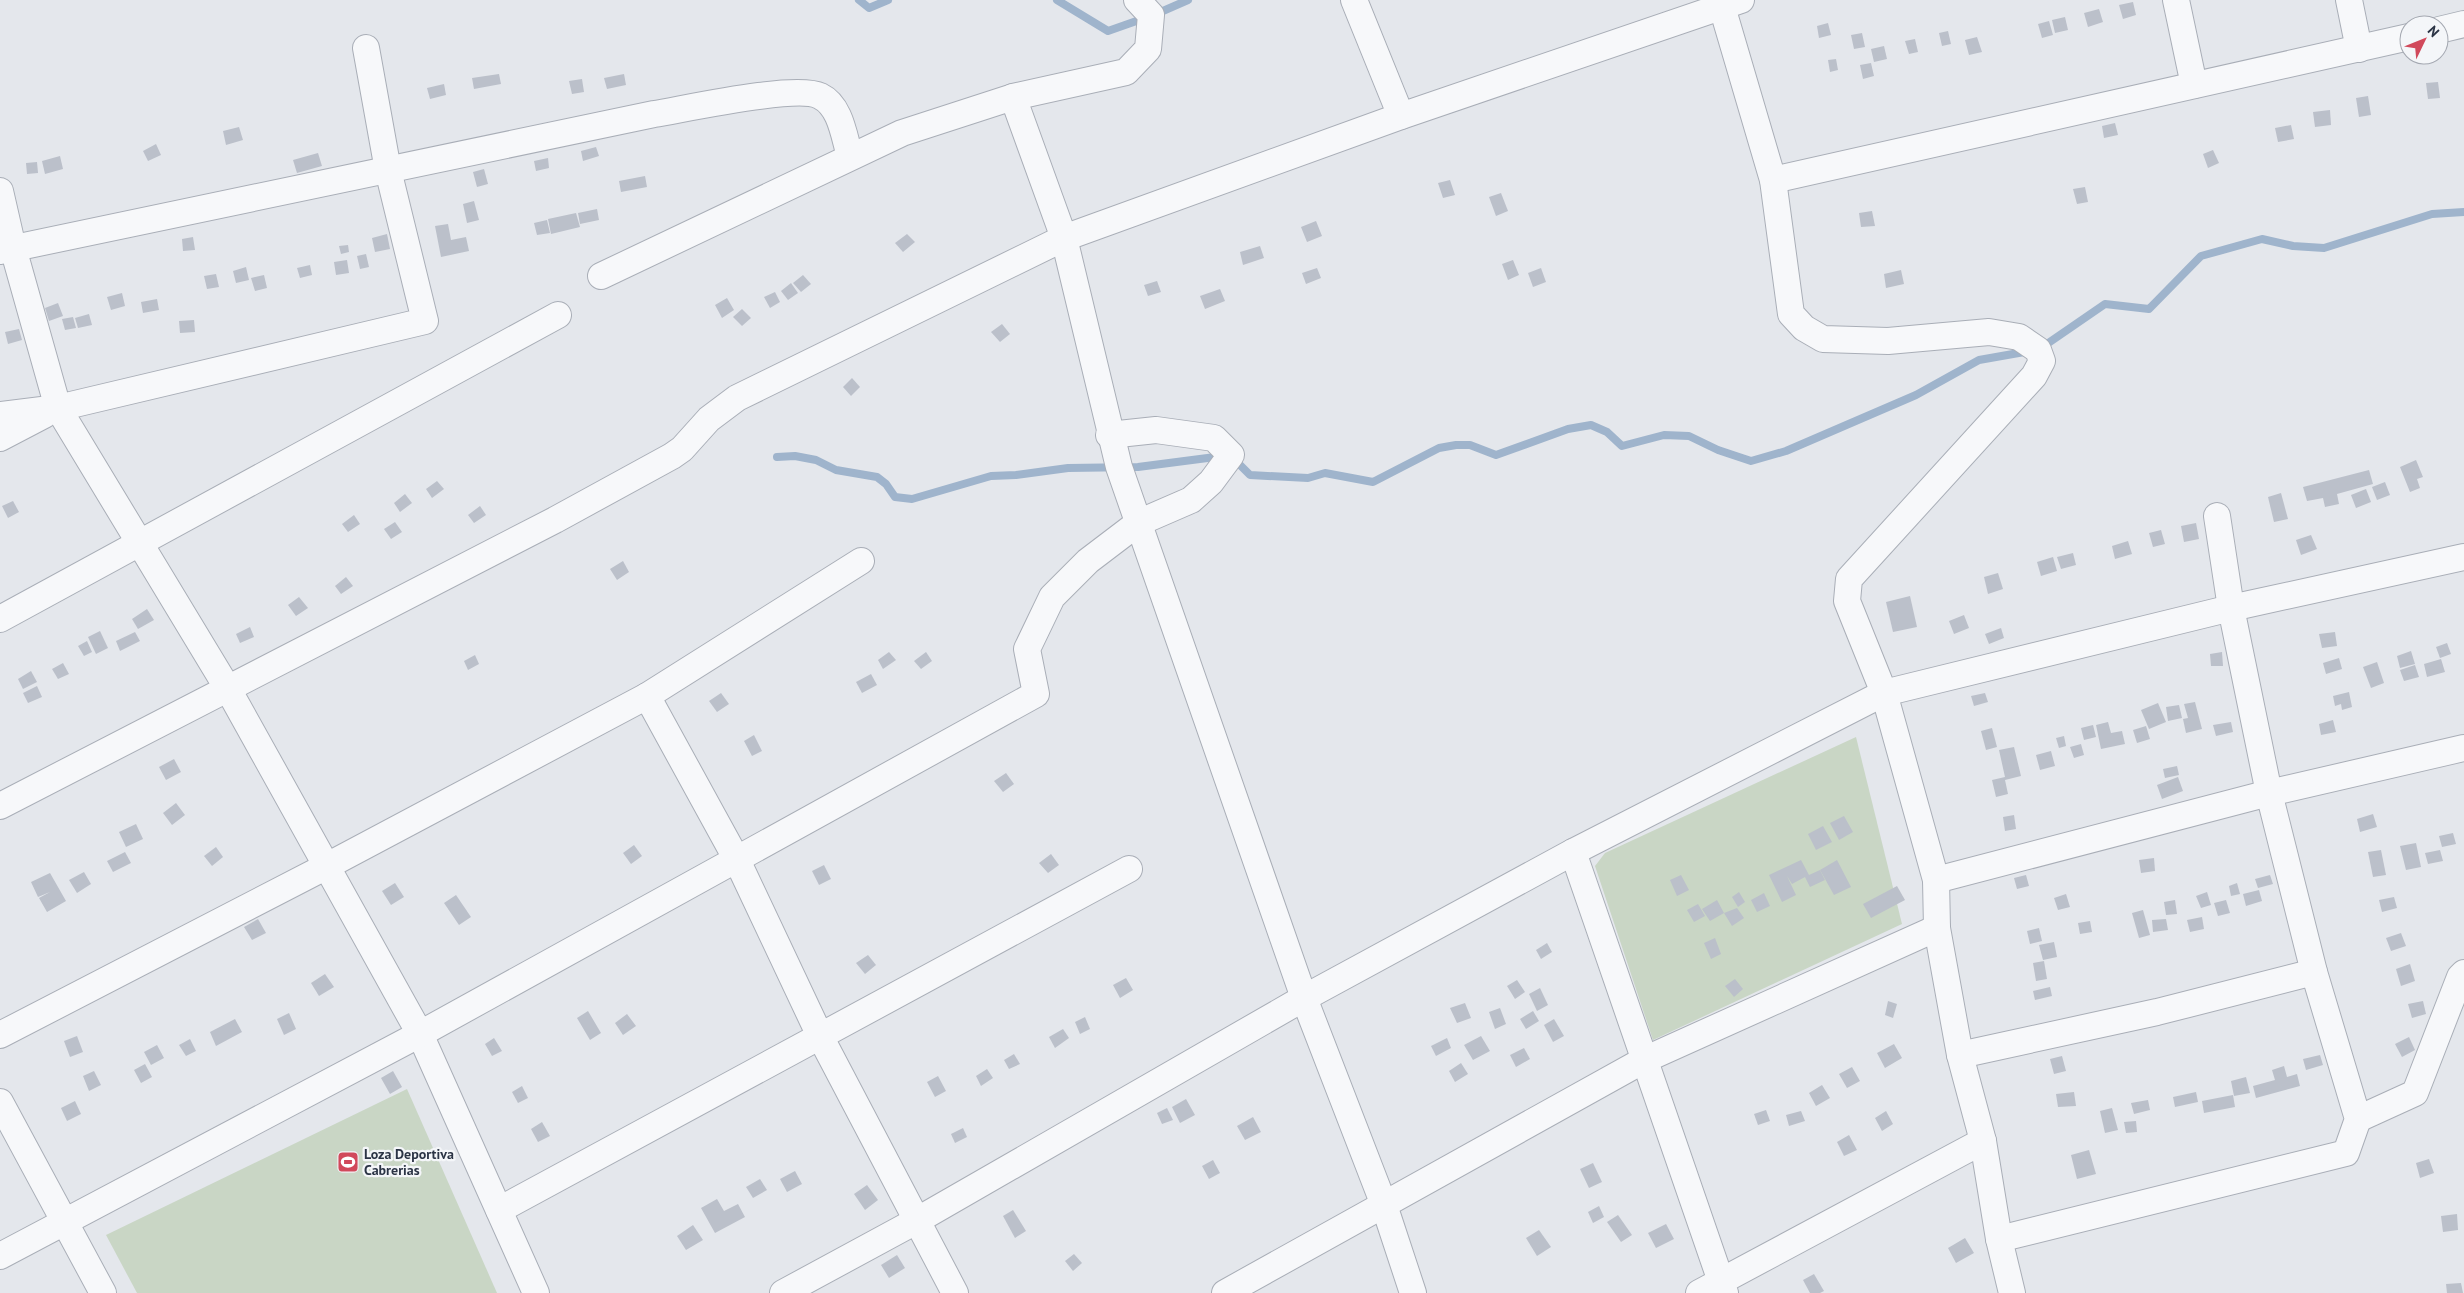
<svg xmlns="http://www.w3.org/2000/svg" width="2464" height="1293" font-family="'PT Sans',sans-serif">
  <rect width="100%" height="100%" fill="#e4e7ec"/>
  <g fill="#c9d6c5">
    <polygon points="1856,737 1902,924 1653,1040 1595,866 1605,853"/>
    <polygon points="407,1089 497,1293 137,1293 106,1235"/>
  </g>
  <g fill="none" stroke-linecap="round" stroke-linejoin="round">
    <g stroke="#9fb4cc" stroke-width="8">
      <polyline points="859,0 869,8 888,0"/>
      <polyline points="1057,0 1108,31 1145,18"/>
      <polyline points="1156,14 1188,0"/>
      <polyline points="2041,348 2105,304 2149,309 2201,256 2262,239 2293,246 2324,248 2432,214 2464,212"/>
      <polyline points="777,457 795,456 816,460 836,470 877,477 886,484 895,497 912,499 991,476 1016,475 1068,468 1138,467 1223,456"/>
      <polyline points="1233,458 1250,475 1308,478 1325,473 1373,482 1439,448 1456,445 1470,445 1496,455 1568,429 1591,425 1607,432 1622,446 1664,435 1689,436 1718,450 1751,461 1786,451 1916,395 1979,360 2030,351"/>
    </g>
  </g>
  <g fill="#bbc0ca">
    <polygon points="2133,2 2136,15 2123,19 2119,5"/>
    <polygon points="2099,9 2103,22 2088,27 2084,13"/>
    <polygon points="2065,17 2068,30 2055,33 2052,20"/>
    <polygon points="2049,21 2053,35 2042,38 2038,24"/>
    <polygon points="1828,23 1831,35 1819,38 1817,26"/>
    <polygon points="1948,31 1951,44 1942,46 1939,33"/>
    <polygon points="1862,33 1865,47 1854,49 1851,35"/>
    <polygon points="1977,37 1982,52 1969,55 1965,40"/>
    <polygon points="1915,39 1918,52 1909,54 1905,41"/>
    <polygon points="1884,46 1887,59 1874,62 1871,49"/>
    <polygon points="1836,59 1838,70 1830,72 1828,60"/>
    <polygon points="1871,63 1874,76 1863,79 1860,65"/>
    <polygon points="499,74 501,84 474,89 472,78"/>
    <polygon points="624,74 626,85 607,89 604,78"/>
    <polygon points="582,79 584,92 572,94 569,81"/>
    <polygon points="2438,82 2440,98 2428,99 2426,83"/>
    <polygon points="444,84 446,95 430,99 427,88"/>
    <polygon points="2368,96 2371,115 2359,117 2356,98"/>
    <polygon points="2330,110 2331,125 2315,127 2313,112"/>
    <polygon points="2115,123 2118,135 2104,138 2102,126"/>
    <polygon points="2291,125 2294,139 2278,142 2275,128"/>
    <polygon points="239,127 243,140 226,145 223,131"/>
    <polygon points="156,144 161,155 148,161 143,151"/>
    <polygon points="596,147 599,156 583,161 581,151"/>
    <polygon points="2213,150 2219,163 2208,168 2203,154"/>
    <polygon points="318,153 322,166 297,173 293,160"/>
    <polygon points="60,156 63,169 45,174 42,161"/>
    <polygon points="548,158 549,168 536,171 534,161"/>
    <polygon points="37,162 38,173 27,174 26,163"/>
    <polygon points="484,169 488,184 477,187 473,172"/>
    <polygon points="645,176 647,187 621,192 619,181"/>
    <polygon points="1450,180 1455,195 1443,198 1438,183"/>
    <polygon points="2085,187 2088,202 2077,204 2073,189"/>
    <polygon points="1501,193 1508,211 1496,216 1489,197"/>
    <polygon points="474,201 479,220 467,223 463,204"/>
    <polygon points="597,209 599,220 580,224 578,213"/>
    <polygon points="1872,211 1875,226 1861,227 1859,213"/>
    <polygon points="576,213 580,227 551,234 548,219"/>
    <polygon points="547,220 550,233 537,235 534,223"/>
    <polygon points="1316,221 1322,236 1307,242 1301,227"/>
    <polygon points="448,224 451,240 466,237 469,251 441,257 435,226"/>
    <polygon points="387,234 390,249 375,252 372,238"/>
    <polygon points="907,234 915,242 903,252 895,243"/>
    <polygon points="193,237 195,250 183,251 182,239"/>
    <polygon points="348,245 349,252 341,254 339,246"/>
    <polygon points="1260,246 1264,258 1243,265 1240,252"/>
    <polygon points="366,254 369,267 360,269 357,256"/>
    <polygon points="347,260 349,273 336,275 334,262"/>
    <polygon points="1513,260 1519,275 1508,280 1502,264"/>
    <polygon points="310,265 312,275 300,278 297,268"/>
    <polygon points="246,267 249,280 236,283 233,271"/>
    <polygon points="1317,268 1321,278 1306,284 1302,273"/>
    <polygon points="1541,268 1546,282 1533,287 1528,273"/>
    <polygon points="1901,270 1904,284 1886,288 1884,274"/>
    <polygon points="216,274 219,287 207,289 204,276"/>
    <polygon points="264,275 267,288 255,291 251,278"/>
    <polygon points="803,275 811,284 801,292 793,283"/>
    <polygon points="1157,281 1161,292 1148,296 1144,285"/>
    <polygon points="791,283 798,293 788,300 781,291"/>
    <polygon points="1220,289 1225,301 1205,309 1200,296"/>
    <polygon points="775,292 780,302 770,308 764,297"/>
    <polygon points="122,293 125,306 111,310 107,297"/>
    <polygon points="727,298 734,310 722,318 715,305"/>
    <polygon points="157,299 159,310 143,313 141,302"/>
    <polygon points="58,303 63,316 49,321 45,308"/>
    <polygon points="742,309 751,318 742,326 733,317"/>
    <polygon points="89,314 92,325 78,328 75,318"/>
    <polygon points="73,317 76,328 65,330 62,319"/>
    <polygon points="194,320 195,332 180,333 179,321"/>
    <polygon points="1002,324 1010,334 1000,342 991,332"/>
    <polygon points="19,329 22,340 8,344 5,332"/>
    <polygon points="852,378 860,387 851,396 843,387"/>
    <polygon points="2416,460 2423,477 2417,479 2420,488 2410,492 2400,467"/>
    <polygon points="2369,470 2373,484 2337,494 2339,504 2325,507 2323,498 2307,501 2303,487"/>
    <polygon points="437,481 444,489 432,498 426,489"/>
    <polygon points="2385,482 2390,495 2377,500 2372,487"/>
    <polygon points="2366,489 2371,502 2356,508 2351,495"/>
    <polygon points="2281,493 2288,519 2274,522 2268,497"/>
    <polygon points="405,494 412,503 400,512 394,503"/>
    <polygon points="13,501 19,512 8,518 2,506"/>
    <polygon points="480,506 486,515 474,523 468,515"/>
    <polygon points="354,515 360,524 348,532 342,524"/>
    <polygon points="395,522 402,532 391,539 384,529"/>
    <polygon points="2196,523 2199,539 2184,542 2181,526"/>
    <polygon points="2161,530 2165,544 2153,547 2149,533"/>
    <polygon points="2311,535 2317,549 2301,555 2296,540"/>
    <polygon points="2128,541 2132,554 2115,559 2112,546"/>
    <polygon points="2073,553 2076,565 2061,569 2057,557"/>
    <polygon points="2053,557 2057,571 2041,576 2037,562"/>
    <polygon points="623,561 629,572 617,580 610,569"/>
    <polygon points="1998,573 2003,589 1988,594 1984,577"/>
    <polygon points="346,577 353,586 341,594 335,586"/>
    <polygon points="1910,596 1917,627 1893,632 1886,602"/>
    <polygon points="299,597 308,608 296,616 288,605"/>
    <polygon points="147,609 154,620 138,629 132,619"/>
    <polygon points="1964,615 1969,628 1954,634 1949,621"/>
    <polygon points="250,627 254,637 240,643 236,634"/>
    <polygon points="2001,628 2004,638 1989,644 1985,634"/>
    <polygon points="100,631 108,648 96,654 88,637"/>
    <polygon points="135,632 140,641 120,651 116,641"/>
    <polygon points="2335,632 2337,646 2322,648 2319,634"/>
    <polygon points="87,641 92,652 84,656 78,646"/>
    <polygon points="2447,643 2451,654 2440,658 2436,647"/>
    <polygon points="2411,651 2415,664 2400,668 2397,656"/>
    <polygon points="889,652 896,660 883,669 878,660"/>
    <polygon points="926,652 932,661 921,669 914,661"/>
    <polygon points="2222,652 2223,666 2211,666 2210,654"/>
    <polygon points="475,655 479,664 468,670 464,661"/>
    <polygon points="2339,658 2342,669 2326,674 2323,663"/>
    <polygon points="2441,659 2445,672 2427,677 2424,664"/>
    <polygon points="2377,662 2384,683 2371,688 2363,667"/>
    <polygon points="63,663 69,674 58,679 52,669"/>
    <polygon points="2415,665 2419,677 2404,681 2400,670"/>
    <polygon points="31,671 37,682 23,689 18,679"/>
    <polygon points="871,674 877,685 862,693 856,682"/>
    <polygon points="37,686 42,697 28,703 23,693"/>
    <polygon points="2349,692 2352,707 2342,710 2341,704 2335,706 2333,696"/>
    <polygon points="721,693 729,704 717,712 709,701"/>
    <polygon points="1985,693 1988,702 1974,706 1971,696"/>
    <polygon points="2195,702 2202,729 2186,733 2183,719 2188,718 2184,704"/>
    <polygon points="2158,703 2166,722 2149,729 2141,710"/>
    <polygon points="2179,705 2182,718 2168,721 2166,707"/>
    <polygon points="2333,720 2336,732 2321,735 2319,724"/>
    <polygon points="2108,722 2111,733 2122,731 2125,744 2101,749 2096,725"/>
    <polygon points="2231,722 2233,732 2216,736 2213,725"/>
    <polygon points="2093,725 2096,737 2084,740 2081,728"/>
    <polygon points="2146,726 2150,739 2137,743 2133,730"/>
    <polygon points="1992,728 1997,747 1986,750 1981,731"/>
    <polygon points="754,735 762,751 752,756 744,741"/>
    <polygon points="2064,736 2066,746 2059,748 2056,738"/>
    <polygon points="2081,744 2084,755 2074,758 2070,747"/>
    <polygon points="2014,747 2021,776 2005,780 2008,794 1996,797 1992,780 2005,777 1999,750"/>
    <polygon points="2051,751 2055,766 2040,770 2036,755"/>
    <polygon points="174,759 181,772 166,780 159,767"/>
    <polygon points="2177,766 2179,775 2165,778 2163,769"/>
    <polygon points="1006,773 1014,784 1003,792 994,781"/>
    <polygon points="2178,777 2183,791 2162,799 2157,785"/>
    <polygon points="176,803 185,815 172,825 163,813"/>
    <polygon points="2373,814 2377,827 2360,832 2357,819"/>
    <polygon points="2014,815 2016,829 2005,831 2003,817"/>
    <polygon points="1844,816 1853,832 1839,840 1830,823"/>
    <polygon points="136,824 143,839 126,847 119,832"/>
    <polygon points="1823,826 1832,842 1816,850 1808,834"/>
    <polygon points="2453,833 2456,844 2442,847 2439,836"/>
    <polygon points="2416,843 2421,867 2406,870 2400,846"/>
    <polygon points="634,845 642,856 631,864 623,853"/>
    <polygon points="216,847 223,857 212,866 204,856"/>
    <polygon points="2381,850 2386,875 2373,877 2368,852"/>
    <polygon points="2440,850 2443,861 2428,864 2425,853"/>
    <polygon points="125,852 131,863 113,872 107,861"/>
    <polygon points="1051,854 1059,865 1048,873 1039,863"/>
    <polygon points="2154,858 2155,871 2141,873 2139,860"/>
    <polygon points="1801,860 1809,875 1820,870 1825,880 1810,887 1805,877 1792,884 1787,876 1796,895 1782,902 1769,875"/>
    <polygon points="1837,860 1851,887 1834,895 1820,870"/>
    <polygon points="824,865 831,879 819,885 812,871"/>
    <polygon points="84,872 91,884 77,893 69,880"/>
    <polygon points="50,873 66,901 47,912 39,898 50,892 38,897 31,882"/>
    <polygon points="1681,875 1689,890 1677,896 1670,880"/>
    <polygon points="2026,875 2029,886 2017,889 2014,878"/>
    <polygon points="2270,875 2273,884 2258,888 2255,879"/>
    <polygon points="395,883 404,897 391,905 382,891"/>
    <polygon points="2237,883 2240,894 2231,896 2229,886"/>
    <polygon points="1897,886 1905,900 1871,918 1863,904"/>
    <polygon points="2259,890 2262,901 2246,906 2243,894"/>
    <polygon points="1739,892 1745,902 1738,907 1732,897"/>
    <polygon points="2207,892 2211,905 2201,908 2196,896"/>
    <polygon points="1764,893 1770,906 1757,912 1751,900"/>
    <polygon points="2066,894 2070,907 2058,910 2054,898"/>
    <polygon points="456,895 471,917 459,925 444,903"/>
    <polygon points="2394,897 2397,908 2382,912 2379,900"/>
    <polygon points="1717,900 1724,913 1737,908 1744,918 1732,926 1724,913 1710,921 1702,909"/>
    <polygon points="2175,900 2177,914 2166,915 2164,902"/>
    <polygon points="2226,900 2230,913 2218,916 2214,903"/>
    <polygon points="1698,904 1705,916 1694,922 1687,910"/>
    <polygon points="2143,910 2150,935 2139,938 2132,913"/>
    <polygon points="2202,917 2204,929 2190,932 2187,920"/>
    <polygon points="258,919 266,933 252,940 244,927"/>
    <polygon points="2166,919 2168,930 2153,932 2152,920"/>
    <polygon points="2090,921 2092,932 2080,934 2078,923"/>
    <polygon points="2039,928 2042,941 2030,944 2027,931"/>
    <polygon points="2401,933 2406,946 2391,951 2386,938"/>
    <polygon points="1715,938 1721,954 1711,959 1704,943"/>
    <polygon points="2054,942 2057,957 2043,960 2039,945"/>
    <polygon points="1547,943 1552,952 1541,959 1536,950"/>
    <polygon points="868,955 876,965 865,974 856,963"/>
    <polygon points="2044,961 2047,979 2036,981 2033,963"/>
    <polygon points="2410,964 2415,981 2401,986 2396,969"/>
    <polygon points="325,974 334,987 319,996 311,983"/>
    <polygon points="1126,978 1133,990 1120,998 1113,985"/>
    <polygon points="1735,979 1743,989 1734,997 1725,986"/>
    <polygon points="1517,980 1525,992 1515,999 1507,986"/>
    <polygon points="2050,987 2052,996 2035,1000 2033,991"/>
    <polygon points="1540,988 1548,1005 1537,1011 1529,994"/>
    <polygon points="1888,1001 1897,1004 1893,1018 1885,1015"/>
    <polygon points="2423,1001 2426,1014 2412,1018 2408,1004"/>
    <polygon points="1465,1003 1471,1018 1457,1023 1450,1008"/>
    <polygon points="1500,1008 1506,1024 1495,1029 1489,1012"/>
    <polygon points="588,1011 601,1033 590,1040 577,1018"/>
    <polygon points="1533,1011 1539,1021 1526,1029 1520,1019"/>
    <polygon points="289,1013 296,1029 284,1035 277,1019"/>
    <polygon points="627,1014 636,1026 623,1035 615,1023"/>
    <polygon points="1085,1017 1090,1029 1080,1034 1075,1022"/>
    <polygon points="235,1019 242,1032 216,1046 210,1032"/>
    <polygon points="1554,1019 1564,1036 1553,1042 1544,1025"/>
    <polygon points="1063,1029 1069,1038 1055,1048 1049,1037"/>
    <polygon points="77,1036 83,1052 70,1057 64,1041"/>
    <polygon points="1481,1036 1490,1051 1473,1060 1464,1045"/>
    <polygon points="2409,1037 2415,1050 2402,1057 2395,1044"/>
    <polygon points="494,1038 502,1051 492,1056 485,1044"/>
    <polygon points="1447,1038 1451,1048 1436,1056 1431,1046"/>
    <polygon points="190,1039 196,1051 186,1056 179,1045"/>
    <polygon points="1894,1044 1902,1058 1885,1068 1877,1053"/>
    <polygon points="157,1045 164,1058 151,1065 144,1052"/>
    <polygon points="1524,1048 1530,1059 1516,1067 1510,1055"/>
    <polygon points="1014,1054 1020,1064 1009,1069 1004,1060"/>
    <polygon points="2320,1055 2323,1065 2306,1070 2303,1059"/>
    <polygon points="2062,1056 2066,1071 2054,1074 2050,1059"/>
    <polygon points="1461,1063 1468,1074 1455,1082 1449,1071"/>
    <polygon points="145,1064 152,1077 141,1083 134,1070"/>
    <polygon points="2284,1066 2287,1077 2297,1074 2300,1086 2256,1098 2253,1086 2275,1080 2272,1070"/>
    <polygon points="1852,1067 1860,1081 1847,1088 1839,1074"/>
    <polygon points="987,1069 993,1078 981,1086 976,1076"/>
    <polygon points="94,1071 101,1085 89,1091 83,1076"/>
    <polygon points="393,1071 402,1087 390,1094 381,1078"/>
    <polygon points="938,1076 946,1091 935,1097 927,1082"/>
    <polygon points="2246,1077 2250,1093 2234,1096 2231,1081"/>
    <polygon points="1822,1085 1830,1098 1816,1106 1809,1093"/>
    <polygon points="522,1086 528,1098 518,1103 512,1092"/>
    <polygon points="2074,1092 2076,1106 2058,1107 2056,1094"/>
    <polygon points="2196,1092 2198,1102 2175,1107 2173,1097"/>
    <polygon points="2233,1095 2235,1107 2204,1113 2202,1101"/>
    <polygon points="1186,1099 1195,1115 1180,1123 1172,1107"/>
    <polygon points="2148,1100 2150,1110 2134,1114 2131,1103"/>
    <polygon points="75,1101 81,1114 67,1121 61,1108"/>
    <polygon points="1167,1108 1173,1120 1162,1124 1157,1113"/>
    <polygon points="2112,1108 2118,1130 2105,1133 2100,1111"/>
    <polygon points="1766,1110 1770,1121 1758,1125 1754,1114"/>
    <polygon points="1801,1111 1805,1121 1789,1126 1786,1115"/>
    <polygon points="1886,1111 1893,1124 1882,1131 1875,1118"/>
    <polygon points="1253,1117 1261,1132 1245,1140 1237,1126"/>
    <polygon points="2136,1121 2137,1132 2126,1133 2124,1122"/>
    <polygon points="542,1122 550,1136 538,1142 531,1129"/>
    <polygon points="963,1128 967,1137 955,1143 951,1134"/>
    <polygon points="1849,1135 1857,1150 1844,1156 1837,1142"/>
    <polygon points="2089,1150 2096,1174 2077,1179 2071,1155"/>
    <polygon points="2429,1159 2434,1173 2420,1178 2416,1163"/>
    <polygon points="1213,1160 1220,1173 1209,1179 1202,1166"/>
    <polygon points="1593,1163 1602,1182 1589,1188 1580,1169"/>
    <polygon points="795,1171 802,1184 787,1192 780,1179"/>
    <polygon points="760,1179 767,1190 753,1198 746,1187"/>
    <polygon points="867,1185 878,1200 865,1210 854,1194"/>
    <polygon points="717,1199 724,1211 738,1204 745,1217 715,1233 701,1208"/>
    <polygon points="1599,1206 1604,1217 1593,1223 1588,1212"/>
    <polygon points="1013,1210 1026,1231 1015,1238 1003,1216"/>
    <polygon points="2457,1214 2458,1230 2443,1232 2441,1216"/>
    <polygon points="1618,1215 1632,1235 1621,1242 1607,1222"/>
    <polygon points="1666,1224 1674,1239 1656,1248 1648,1233"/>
    <polygon points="693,1225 703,1240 686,1250 677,1236"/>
    <polygon points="1539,1230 1551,1247 1537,1256 1526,1238"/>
    <polygon points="1965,1238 1974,1253 1956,1263 1948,1248"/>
    <polygon points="1074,1254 1082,1263 1073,1271 1065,1261"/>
    <polygon points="897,1255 905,1268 889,1278 881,1265"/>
    <polygon points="1814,1274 1824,1291 1820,1293 1810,1293 1803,1280"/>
    <polygon points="2461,1283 2463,1293 2447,1293 2446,1284"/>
  </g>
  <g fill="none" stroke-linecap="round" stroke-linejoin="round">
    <g stroke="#a9aeb7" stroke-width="28">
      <g id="street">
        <polyline points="1354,0 1401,116"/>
        <polyline points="1720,0 1773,180 1791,314 1804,328 1823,339 1888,341 1989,332 2019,337 2038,350 2042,361 2034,376 1849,579 1847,601 1884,693 1936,880 1937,928 1960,1055 1983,1141 1999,1239 2012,1293"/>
        <polyline points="2176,0 2194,85"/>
        <polyline points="2349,0 2359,49"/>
        <polyline points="2439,30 2464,24"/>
        <polyline points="1013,97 1064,238 1119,467 1304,998 1384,1205 1413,1293"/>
        <polyline points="1773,180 2409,37"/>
        <polyline points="0,191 13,248 58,408 228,689 420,1034 536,1293"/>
        <path d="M 0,251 L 654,114 C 685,109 796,84 820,96 C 841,106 844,137 850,156"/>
        <polyline points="601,276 902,133 1013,97 1126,72 1148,49 1151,15 1137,0"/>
        <polyline points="0,415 58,408 425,321 388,170 366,48"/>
        <polyline points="0,438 44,415"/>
        <polyline points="0,619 558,315"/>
        <polyline points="647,696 737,860 820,1036 955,1293"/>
        <polyline points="0,806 555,520 672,456 682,449 709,419 737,398 1064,238 1401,116 1741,0"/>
        <polyline points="1573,852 1725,1293"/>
        <polyline points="1936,880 2269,793 2464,748"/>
        <polyline points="0,1035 327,866 647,696 861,561"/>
        <polyline points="1960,1055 2157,1012 2314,972"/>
        <polyline points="0,1102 103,1293"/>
        <polyline points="2358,1119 2415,1093 2460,977 2464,973"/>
        <polyline points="499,1210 1129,869"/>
        <polyline points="1999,1239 2346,1153 2358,1119 2314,972 2269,793 2231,608 2217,516"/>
        <polyline points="0,1256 420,1034 1036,694 1027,649 1052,597 1088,561 1138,523 1191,500 1211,482 1231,455 1214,438 1156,430 1109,435"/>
        <polyline points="783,1293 916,1221 1304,998 1573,852 1884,693 2231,608 2464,557"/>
        <polyline points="1225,1293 1644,1060 1937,928"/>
        <polyline points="1699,1293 1983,1141"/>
      </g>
    </g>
    <use href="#street" stroke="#f7f8fa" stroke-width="26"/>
  </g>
  <defs>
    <g id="stadium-square" transform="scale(1.125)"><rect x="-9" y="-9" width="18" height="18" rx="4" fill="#d1495b" stroke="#f4f6f9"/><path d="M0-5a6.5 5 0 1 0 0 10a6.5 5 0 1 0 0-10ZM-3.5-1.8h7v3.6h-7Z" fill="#fff"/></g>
  </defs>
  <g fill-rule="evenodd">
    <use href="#stadium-square" x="348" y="1162"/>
  </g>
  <g text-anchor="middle" stroke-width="4.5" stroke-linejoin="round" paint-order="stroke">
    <g font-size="14" font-weight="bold" fill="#2b3445" stroke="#f4f6f9" text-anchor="start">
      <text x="364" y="1159">Loza Deportiva<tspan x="364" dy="16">Cabrerias</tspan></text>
    </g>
  </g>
  <g transform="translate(2424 40) rotate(47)"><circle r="24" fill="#f4f6f9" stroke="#a4a8b1"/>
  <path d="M0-4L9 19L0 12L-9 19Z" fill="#d1495b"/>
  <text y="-8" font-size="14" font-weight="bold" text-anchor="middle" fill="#2b3445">N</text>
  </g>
</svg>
